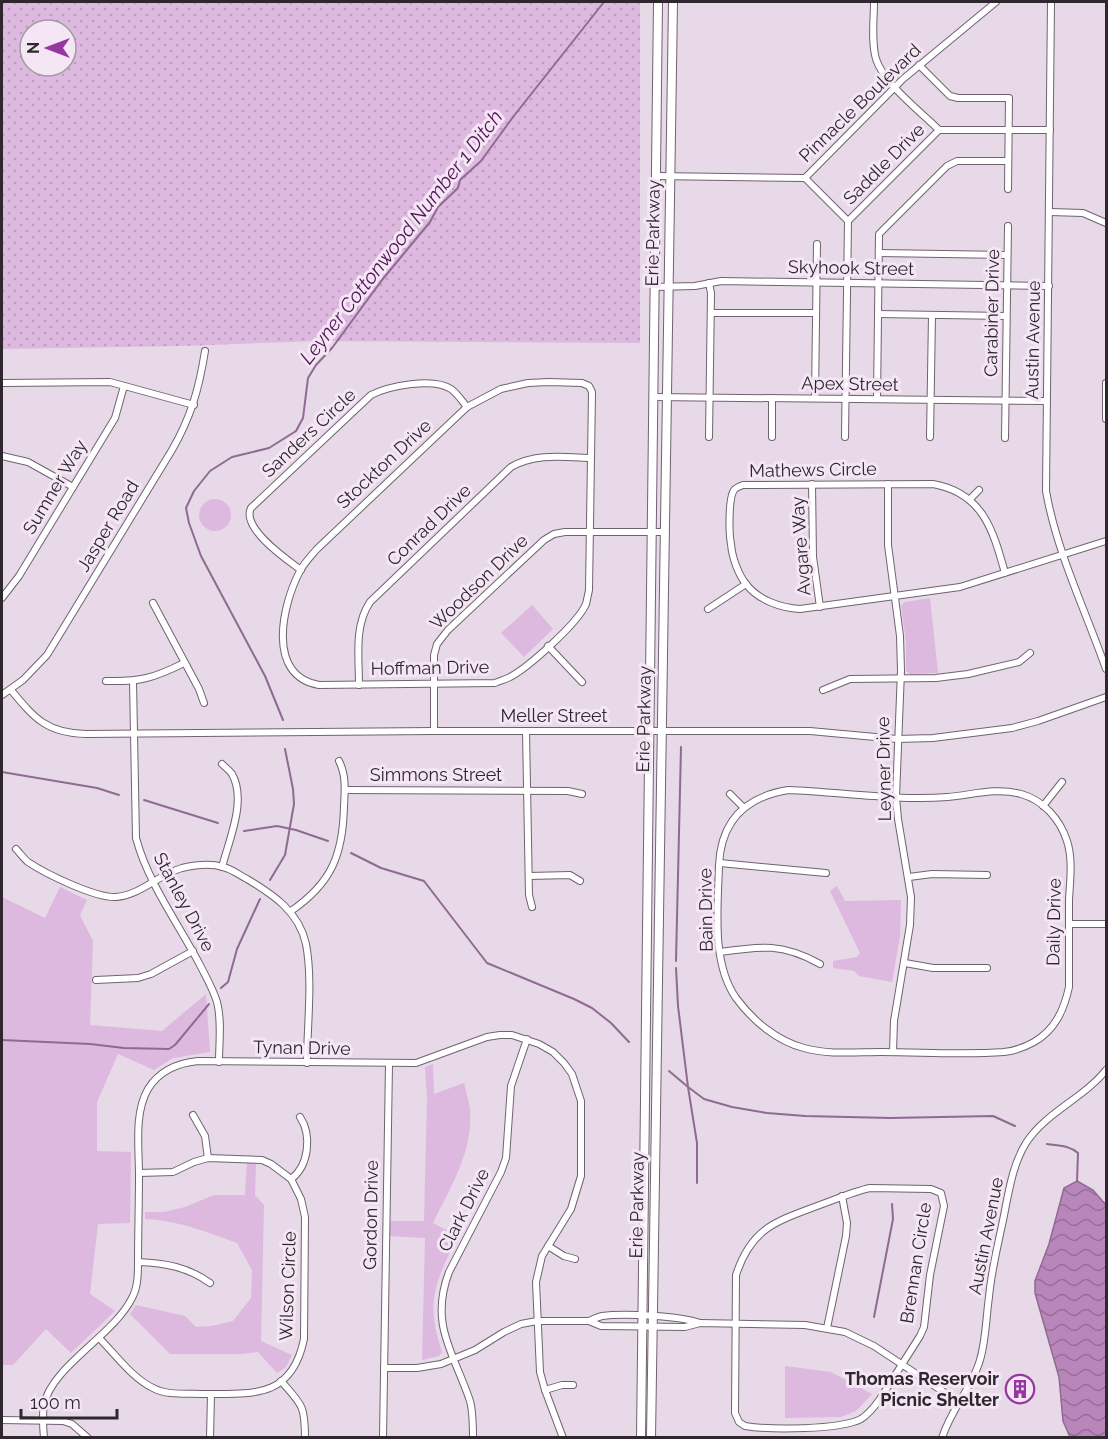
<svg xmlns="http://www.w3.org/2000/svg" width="1108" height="1439" font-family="Raleway,sans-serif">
  <defs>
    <pattern id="grass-dots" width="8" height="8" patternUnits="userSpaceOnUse" patternTransform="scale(1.5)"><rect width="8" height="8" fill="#ddb8df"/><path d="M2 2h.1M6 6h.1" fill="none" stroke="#be9ec0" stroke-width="1.8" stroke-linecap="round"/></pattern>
    <pattern id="water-waves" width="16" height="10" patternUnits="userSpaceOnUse" patternTransform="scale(1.5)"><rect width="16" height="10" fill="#b986bc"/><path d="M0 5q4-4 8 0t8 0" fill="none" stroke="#976e99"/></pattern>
  </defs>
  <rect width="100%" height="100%" fill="#e7d9e8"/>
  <path fill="url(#grass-dots)" fill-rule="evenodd" d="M 2,2 L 640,2 L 640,343 L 315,341 L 182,346 L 2,349 ZM 30,30 L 66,30 L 66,66 L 30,66 Z"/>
  <g fill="#ddb8df">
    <circle cx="215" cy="515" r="16"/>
    <polygon points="930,598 938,673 910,674 906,671 906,642 901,606 905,602"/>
    <polygon points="532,605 553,629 524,657 501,633"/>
    <polygon points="837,886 845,901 901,900 900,936 892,982 859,976 854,971 833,968 833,961 857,957 860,953 830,891"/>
    <polygon points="60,887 87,900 80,915 93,941 90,1025 162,1031 206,994 210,1052 173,1058 154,1070 118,1054 97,1102 97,1151 131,1152 130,1223 98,1224 90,1294 115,1311 71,1353 46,1329 13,1365 2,1365 2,897 45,918"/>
    <path d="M 433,1064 L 434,1094 L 464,1083 C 466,1091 469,1101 470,1110 C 473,1152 451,1186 433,1223 L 458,1236 C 435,1282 425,1302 442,1352 L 439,1356 L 422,1360 L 425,1238 L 389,1236 L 391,1221 L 424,1221 L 427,1099 L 425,1067 Z"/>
    <path d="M 247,1162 L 256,1163 L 255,1195 L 264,1205 L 261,1341 L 292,1355 L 286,1367 L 277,1373 L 258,1352 L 241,1354 L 170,1354 L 130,1314 L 136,1305 L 185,1316 L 196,1327 L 211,1326 L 233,1321 L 251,1298 L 252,1270 L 237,1243 C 206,1232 178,1220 145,1219 L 145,1212 L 164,1212 L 185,1207 L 214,1195 L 245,1195 Z"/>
    <polygon points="785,1366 831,1372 872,1394 856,1411 841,1417 785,1418"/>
  </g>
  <polygon fill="url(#water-waves)" stroke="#8f6a91" stroke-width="1.5" points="1077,1181 1093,1190 1106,1205 1106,1437 1070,1437 1063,1421 1059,1377 1035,1293 1035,1281 1049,1244 1064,1188"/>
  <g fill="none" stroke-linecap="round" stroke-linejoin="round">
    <g stroke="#8f6a91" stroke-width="2">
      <polyline points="283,720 265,676 201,556 189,523 186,508 194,491 210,471 232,457 269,448 296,431 303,418 308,378 316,365 332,348 382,280 430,222 438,207 458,188 460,180 481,161 513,117 604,2"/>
      <polyline points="2,772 97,788 119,795"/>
      <polyline points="144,800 218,823"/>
      <polyline points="244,831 277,826 296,830 328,841"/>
      <polyline points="351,853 381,868 424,881 487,963 574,999 592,1008 611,1023 629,1042"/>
      <polyline points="270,880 285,855 294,804 293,789 285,749"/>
      <polyline points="676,961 681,747"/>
      <polyline points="676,968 678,1006 688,1087 704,1099 732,1107 767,1113 805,1116 890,1118 993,1116 1015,1126"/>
      <polyline points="221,988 228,982 237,949 260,899"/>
      <polyline points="2,1040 90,1044 124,1048 169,1049 175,1045 209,1004"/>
      <polyline points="669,1071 688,1087 697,1143 697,1183"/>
      <path d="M 1047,1144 C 1058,1146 1069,1145 1078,1153 L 1077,1181"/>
      <polyline points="874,1317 893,1219 892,1204"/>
    </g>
    <g stroke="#706371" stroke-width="8">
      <g id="minor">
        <path d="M 874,2 C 874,20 871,41 876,59 C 884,84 920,111 939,130"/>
        <path d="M 1051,2 L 1046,491 C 1057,553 1085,609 1106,669"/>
        <polyline points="919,65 950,96 958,98 1009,98 1008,189"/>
        <polyline points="939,130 1050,130"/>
        <polyline points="655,176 805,178 903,79 996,2"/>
        <polyline points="805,178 848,221"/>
        <polyline points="1050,212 1083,213 1106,223"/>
        <polyline points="879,253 1007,255"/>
        <polyline points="709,283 711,293 709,437"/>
        <polyline points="654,287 695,286 721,281 1049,286"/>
        <polyline points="711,313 816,313"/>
        <polyline points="878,314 1006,316"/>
        <path d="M 549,382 L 582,383 L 589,386 L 592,392 L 589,590 C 588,595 587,600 586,604 C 578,623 527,669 508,678 C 504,680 499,681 495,683 L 319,685 C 266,676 282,605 300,571 C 304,563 311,556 317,549 L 467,407 L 501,389 L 528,383 Z"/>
        <polyline points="2,383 110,382 194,405"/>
        <polyline points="1106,383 1106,419"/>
        <polyline points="653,397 1046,401"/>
        <polyline points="815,398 817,244"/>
        <polyline points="877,399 879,234 947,166 957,161 1008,161"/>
        <polyline points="772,437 772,398"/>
        <polyline points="845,437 848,221 939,130"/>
        <polyline points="930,437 932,315"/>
        <polyline points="1005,438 1008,226"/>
        <polyline points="2,456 28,462 73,487"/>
        <polyline points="812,484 813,557 820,607"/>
        <polyline points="888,484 888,545 900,636 901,671 896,797 898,819 911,897 910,925 894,1021 893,1052"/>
        <polyline points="970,499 979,490"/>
        <path d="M 301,570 C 286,559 241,528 251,508 L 371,395 C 389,386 433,377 451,389 C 457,393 462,401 467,407"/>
        <path d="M 1005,573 C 993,530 983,493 933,484 L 743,485 C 743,485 735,488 735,489 C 728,495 729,534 731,544 C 732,557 738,574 746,584 C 758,600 781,608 800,609 L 960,587 L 1106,541"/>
        <polyline points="2,598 19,576 115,418 124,386"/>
        <polyline points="153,603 199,689 204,703"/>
        <polyline points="708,609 746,584"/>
        <polyline points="548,646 582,682"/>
        <path d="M 106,681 C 140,682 154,678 184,663"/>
        <path d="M 133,681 L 136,838 C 148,883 178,923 200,965 C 206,977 213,989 217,1002 C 222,1021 219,1042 219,1062"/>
        <path d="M 359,685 C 359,657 354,626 370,602 L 511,467 C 535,453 563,457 591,458"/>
        <path d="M 11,690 C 35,719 47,733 86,734 L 434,731 L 810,731 L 897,739 L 933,738 L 1012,728 L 1038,721 L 1106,697"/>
        <polyline points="823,690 850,679 936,678 968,674 1019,662 1030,653"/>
        <path d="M 2,695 L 23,680 L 47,655 L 172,450 C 191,417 199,389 205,351"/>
        <polyline points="434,731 434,655 437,644 448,630 544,540 554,534 565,532 663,532"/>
        <polyline points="526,731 529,895 532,907"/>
        <path d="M 222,764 C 225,767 230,771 232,774 C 247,800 229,840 222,867"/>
        <polyline points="345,790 568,791 582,794"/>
        <path d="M 788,790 C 841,792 895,801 948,797 C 972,795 996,787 1021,794 C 1043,800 1060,819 1067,841 C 1073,859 1070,881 1069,900 C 1069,929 1069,958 1069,987 C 1064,1010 1055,1030 1034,1042 C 1025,1047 1014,1051 1004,1052 C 963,1055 922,1052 881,1052 C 856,1052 829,1055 804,1048 C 777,1041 753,1021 736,998 C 711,962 718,907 719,865 C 721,821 745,797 788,790 Z"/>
        <polyline points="730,794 743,807"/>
        <polyline points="1043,806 1062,782"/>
        <path d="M 16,849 C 20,853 24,859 28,862 C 46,874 95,898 116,897 C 141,895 159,874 182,868 C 195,865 210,863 223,867 C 232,869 239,875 247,879 C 274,895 299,912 306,944 C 313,981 307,1025 307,1063"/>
        <polyline points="720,863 826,873"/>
        <polyline points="529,876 570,875 580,881"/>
        <polyline points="909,877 932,874 987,875"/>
        <path d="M 291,911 C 332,883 343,854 344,806 C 345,789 346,775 339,761"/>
        <polyline points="1069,924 1106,924"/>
        <path d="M 720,952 C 761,946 783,943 820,964"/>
        <polyline points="905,963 933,968 987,968"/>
        <polyline points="96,980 138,978 151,974 193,951"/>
        <polyline points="193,1115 205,1136 208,1158"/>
        <path d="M 291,1179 C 309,1166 312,1135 300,1117"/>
        <path d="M 870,1188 L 931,1189 L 941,1193 L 944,1206 L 930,1275 L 924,1327 L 920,1336 L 880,1399 C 875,1406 869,1414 861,1419 C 840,1430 770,1430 745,1426 L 739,1422 L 735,1413 L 736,1275 C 751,1229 774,1222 817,1206 C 834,1200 852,1192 870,1188 Z"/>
        <polyline points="548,1246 564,1256 575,1259"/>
        <path d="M 138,1262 C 165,1263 188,1267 210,1283"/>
        <path d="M 589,1321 C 593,1319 598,1317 602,1316 C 624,1313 680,1316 700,1323"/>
        <polyline points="827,1328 846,1236 847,1223 842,1196"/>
        <path d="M 99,1338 C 115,1354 132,1378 153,1388 C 168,1396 187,1393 204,1394 C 254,1394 292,1398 304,1339 L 305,1217 L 301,1199 L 291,1179 L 271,1164 L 262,1160 L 208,1158 L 194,1162 L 173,1172 L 139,1173"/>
        <polyline points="384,1368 417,1368 441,1364 475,1350 504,1332 521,1324 537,1321 589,1321 601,1326 685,1327 700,1323 805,1325 845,1332 874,1346 959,1402"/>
        <path d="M 281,1381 C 302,1405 305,1405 305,1438"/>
        <polyline points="545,1390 562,1385 573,1385"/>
        <polyline points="2,1420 63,1421 72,1424 88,1438"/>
        <path d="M 44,1438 C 43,1427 42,1415 44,1405 C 51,1367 114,1335 132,1298 C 138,1287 138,1274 138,1262 C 138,1233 139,1204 139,1175 C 139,1148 134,1113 148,1089 C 159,1071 178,1063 198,1061 L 416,1063 L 487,1037 L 500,1035 L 512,1035 L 539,1044 L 553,1052 L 564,1063 L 572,1074 L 581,1101 L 581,1176 L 571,1209 L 542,1256 L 536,1282 L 540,1372 L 545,1390 L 563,1438"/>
        <polyline points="210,1438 211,1394"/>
        <polyline points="383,1438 389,1064"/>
        <path d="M 473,1438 C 473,1425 473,1412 470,1401 C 454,1353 429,1325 449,1272 L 501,1172 L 506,1158 L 511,1086 L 527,1039"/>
        <path d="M 942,1438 C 951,1409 972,1388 980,1360 C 986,1340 986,1318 989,1297 C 991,1273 997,1249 1002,1225 C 1008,1198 1011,1167 1026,1143 C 1046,1112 1084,1098 1106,1070"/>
      </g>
    </g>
    <g stroke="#706371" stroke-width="10">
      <g id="major">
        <polyline points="641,1438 658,2"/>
        <polyline points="651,1438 673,2"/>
      </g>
    </g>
    <use href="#minor" stroke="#fff" stroke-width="6"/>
    <use href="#major" stroke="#fff" stroke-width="8"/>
  </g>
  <defs>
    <g id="building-ring" transform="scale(1.5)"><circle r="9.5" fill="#f5e6f5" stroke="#96369e" stroke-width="1.5"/><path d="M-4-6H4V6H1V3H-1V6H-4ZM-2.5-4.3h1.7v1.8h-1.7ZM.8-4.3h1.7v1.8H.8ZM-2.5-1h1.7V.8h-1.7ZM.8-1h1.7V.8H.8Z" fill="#96369e"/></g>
  </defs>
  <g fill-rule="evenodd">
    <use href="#building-ring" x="1020" y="1389"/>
  </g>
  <g text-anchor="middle" stroke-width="6" stroke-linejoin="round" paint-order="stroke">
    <g font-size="18" fill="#2e282e" stroke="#f5e6f5">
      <text transform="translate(860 103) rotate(-44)" y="6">Pinnacle Boulevard</text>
      <text transform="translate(884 164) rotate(-45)" y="6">Saddle Drive</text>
      <text transform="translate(653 233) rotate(-89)" y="6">Erie Parkway</text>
      <text transform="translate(851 268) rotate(1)" y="6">Skyhook Street</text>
      <text transform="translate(992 313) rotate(-89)" y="6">Carabiner Drive</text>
      <text transform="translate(1033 340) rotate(-89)" y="6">Austin Avenue</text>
      <text transform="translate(850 384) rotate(1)" y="6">Apex Street</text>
      <text transform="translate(309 433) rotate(-43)" y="6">Sanders Circle</text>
      <text transform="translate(384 464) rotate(-43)" y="6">Stockton Drive</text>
      <text transform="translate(813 470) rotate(-1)" y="6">Mathews Circle</text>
      <text transform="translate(55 487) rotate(-59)" y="6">Sumner Way</text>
      <text transform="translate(429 525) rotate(-44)" y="6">Conrad Drive</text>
      <text transform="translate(108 526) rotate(-59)" y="6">Jasper Road</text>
      <text transform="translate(801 546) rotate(-94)" y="6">Avgare Way</text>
      <text transform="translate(479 582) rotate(-44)" y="6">Woodson Drive</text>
      <text transform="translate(430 668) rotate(-1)" y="6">Hoffman Drive</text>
      <text x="554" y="722">Meller Street</text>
      <text transform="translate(644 719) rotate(-89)" y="6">Erie Parkway</text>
      <text transform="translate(884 769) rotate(-91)" y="6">Leyner Drive</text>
      <text x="436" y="781">Simmons Street</text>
      <text transform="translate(184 902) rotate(62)" y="6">Stanley Drive</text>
      <text transform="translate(706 910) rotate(-91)" y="6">Bain Drive</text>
      <text transform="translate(1054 922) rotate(-89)" y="6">Daily Drive</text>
      <text transform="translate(302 1048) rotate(1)" y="6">Tynan Drive</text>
      <text transform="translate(637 1205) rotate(-89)" y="6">Erie Parkway</text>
      <text transform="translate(464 1210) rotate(-63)" y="6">Clark Drive</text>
      <text transform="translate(371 1215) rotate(-89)" y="6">Gordon Drive</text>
      <text transform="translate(986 1236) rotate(-79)" y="6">Austin Avenue</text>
      <text transform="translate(916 1263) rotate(-81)" y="6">Brennan Circle</text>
      <text transform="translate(288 1286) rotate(-88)" y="6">Wilson Circle</text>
    </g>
    <g font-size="18" font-weight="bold" fill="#2e282e" stroke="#f5e6f5" text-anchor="end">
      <text x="999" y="1385">Thomas Reservoir<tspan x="999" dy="21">Picnic Shelter</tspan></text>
    </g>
    <g font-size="20" font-style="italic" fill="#521457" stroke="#f5e6f5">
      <text transform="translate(401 237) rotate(-52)" y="7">Leyner Cottonwood Number 1 Ditch</text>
    </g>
  </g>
  <rect width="1108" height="1439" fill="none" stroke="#2e282e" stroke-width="6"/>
  <g transform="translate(48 48) rotate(270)"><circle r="28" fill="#f5e6f5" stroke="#a59aa5" stroke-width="1.5"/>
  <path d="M0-4.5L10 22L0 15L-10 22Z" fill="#96369e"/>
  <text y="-9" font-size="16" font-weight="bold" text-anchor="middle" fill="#2e282e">N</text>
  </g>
  <path d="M21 1409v9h96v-9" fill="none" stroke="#2e282e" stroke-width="3"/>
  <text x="30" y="1409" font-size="18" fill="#2e282e" stroke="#f5e6f5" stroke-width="4.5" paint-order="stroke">100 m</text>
</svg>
